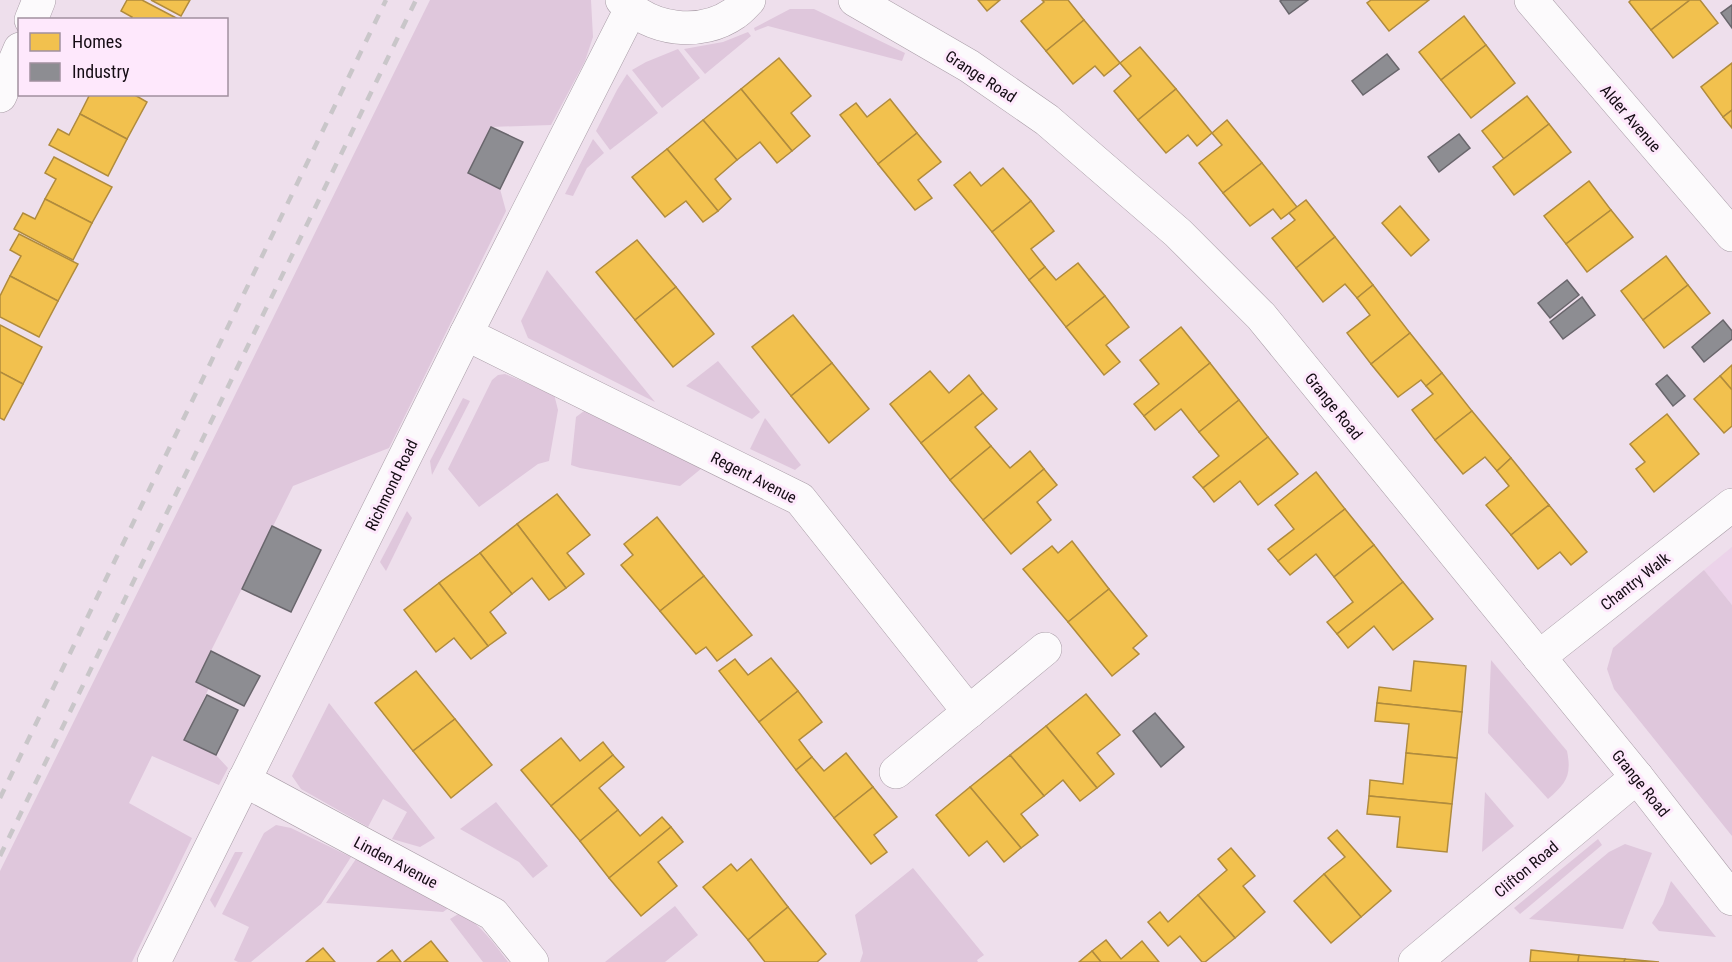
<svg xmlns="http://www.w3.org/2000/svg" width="1732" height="962" font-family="'Roboto Condensed',sans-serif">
  <rect width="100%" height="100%" fill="#eedfec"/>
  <polygon fill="#ecd3ea" points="1732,547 1732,605 1704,570"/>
  <g fill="#dfc7dc">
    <polygon points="430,0 591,0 593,37 585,61 551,125 491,127 468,173 500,189 506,211 389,448 293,486 196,681 209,688 184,740 216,755 228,768 219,785 152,756 129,803 192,838 132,962 0,962 0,871"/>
    <polygon points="790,9 814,9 905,53 902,61 768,26 755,31 754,28"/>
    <polygon points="748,32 751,36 705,74 684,49 723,42"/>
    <polygon points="678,49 700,78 662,108 632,70 646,62"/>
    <polygon points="627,74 658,113 610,150 596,131 617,90"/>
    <polygon points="593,139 604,153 587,168 573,196 565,194"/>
    <polygon points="547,270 655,402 528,338 521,321"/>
    <polygon points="718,361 760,412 752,419 686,386"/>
    <polygon points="505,374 554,394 558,410 549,461 538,464 479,507 448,469 492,380 498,375"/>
    <polygon points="463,398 470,401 432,475 430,461"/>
    <polygon points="584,411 702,468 680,486 580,468 571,465 576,417"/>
    <polygon points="765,418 801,465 795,470 750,449"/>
    <polygon points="407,511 412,518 386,571 380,562"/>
    <polygon points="1704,570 1732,605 1732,836 1614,689 1607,669 1613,648"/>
    <path d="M 1491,660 L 1567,751 C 1572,776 1566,783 1548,799 L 1488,733 Z"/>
    <polygon points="329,703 435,838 420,847 392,839 407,812 383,799 368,827 301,789 292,776"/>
    <polygon points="1485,792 1514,826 1482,852"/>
    <polygon points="496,802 548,866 533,878 519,862 460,829"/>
    <polygon points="276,825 291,828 351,857 321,904 251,962 238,962 234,960 249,927 222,914 264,833"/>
    <polygon points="1598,839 1602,845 1520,914 1514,908"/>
    <polygon points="1625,844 1652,853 1623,929 1529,919 1609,852"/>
    <polygon points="235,852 243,852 215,908 210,900"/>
    <polygon points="356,859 450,907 443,912 326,903"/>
    <polygon points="913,868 984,955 977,960 978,962 860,962 863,953 855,915"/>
    <polygon points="1671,881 1716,937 1659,931 1652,923 1663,904"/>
    <polygon points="675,906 698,935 665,962 605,962"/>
    <path d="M 460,913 C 481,925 494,943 508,962 L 483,962 L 450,919 Z"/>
  </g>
  <g fill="#f2c14e" stroke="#b08b3d" stroke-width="1.5">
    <polygon points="127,0 142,0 180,20 130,20 132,17 121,11"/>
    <polygon points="151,0 190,0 181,16"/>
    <polygon points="978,0 1000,0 987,11"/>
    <polygon points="1042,0 1068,0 1084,20 1046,51 1021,21 1044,2"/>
    <polygon points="1371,0 1429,0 1389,31 1367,3"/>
    <polygon points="1631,0 1690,0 1651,30 1629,2"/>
    <polygon points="1690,0 1700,0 1718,23 1673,58 1651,30"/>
    <polygon points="1464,16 1486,45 1441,80 1419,52"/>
    <polygon points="1084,20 1120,63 1104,76 1095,66 1073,84 1046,51"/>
    <polygon points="1486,45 1515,83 1471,118 1441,80"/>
    <polygon points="1140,47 1176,89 1138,120 1114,91 1131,76 1120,63"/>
    <polygon points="779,58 811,96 791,113 810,136 792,151 741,89"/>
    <polygon points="1732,63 1732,110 1723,117 1701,87"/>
    <polygon points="741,89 792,151 777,163 760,142 737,160 703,120"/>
    <polygon points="1176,89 1212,133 1197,146 1188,135 1166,153 1138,120"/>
    <polygon points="133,94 147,102 127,139 80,114 90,94"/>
    <polygon points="1527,96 1549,124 1504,159 1482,131"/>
    <polygon points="890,99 917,133 878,164 840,115 856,103 867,117"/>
    <polygon points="1732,110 1732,128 1723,117"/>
    <polygon points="80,114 127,139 108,176 49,145 58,129 69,135"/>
    <polygon points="703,120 737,160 715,179 731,199 718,211 667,149"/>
    <polygon points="1227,120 1262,163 1223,193 1199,163 1222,145 1212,133"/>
    <polygon points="1549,124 1571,152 1514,195 1493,167"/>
    <polygon points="917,133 941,162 918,180 932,198 915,210 878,164"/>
    <polygon points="667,149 718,211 703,222 686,201 665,217 632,177"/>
    <polygon points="54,157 112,187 92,223 45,199 56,179 45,173"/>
    <polygon points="1262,163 1297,207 1281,219 1273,209 1250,226 1223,193"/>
    <polygon points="1003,168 1031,201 992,232 954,185 970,172 981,186"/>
    <polygon points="1589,181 1611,210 1566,244 1544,216"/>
    <polygon points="45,199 92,223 73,260 14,229 23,213 35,219"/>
    <polygon points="1306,200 1335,237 1296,268 1272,238 1295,220 1289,213"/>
    <polygon points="1031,201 1054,231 1031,249 1045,267 1029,280 992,232"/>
    <polygon points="1400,206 1429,240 1411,256 1382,223"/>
    <polygon points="1611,210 1633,237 1587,272 1566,244"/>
    <polygon points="19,234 78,264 58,301 10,276 21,256 10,250"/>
    <polygon points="1335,237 1373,285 1357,298 1345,284 1323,302 1296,268"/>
    <polygon points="637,240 676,287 635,320 596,272"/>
    <polygon points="1666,256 1688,285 1643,320 1621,291"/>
    <polygon points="1078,263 1105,296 1066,327 1029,280 1045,267 1056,280"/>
    <polygon points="10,276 58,301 39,337 0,317 0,296"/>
    <polygon points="1373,285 1410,333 1371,364 1347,333 1370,315 1357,298"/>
    <polygon points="1688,285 1710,313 1664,348 1643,320"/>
    <polygon points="676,287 714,334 673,367 635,320"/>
    <polygon points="1105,296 1129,327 1106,345 1120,362 1104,375 1066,327"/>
    <polygon points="793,315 832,363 791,396 752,347"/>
    <polygon points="0,325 42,347 23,384 0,372"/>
    <polygon points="1181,327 1210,363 1144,416 1134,404 1159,384 1140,360"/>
    <polygon points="1410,333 1442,373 1426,386 1421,380 1398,397 1371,364"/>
    <polygon points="832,363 869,409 829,443 791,396"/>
    <polygon points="1210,363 1239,400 1199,432 1181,409 1155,430 1144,416"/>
    <polygon points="1732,365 1732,390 1720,376"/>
    <polygon points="930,371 949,393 969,375 983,393 921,443 890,404"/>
    <polygon points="0,372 23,384 4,420 0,418"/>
    <polygon points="1442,373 1472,411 1435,440 1412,410 1433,394 1426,386"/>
    <polygon points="1720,376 1732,390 1732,426 1724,433 1694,399"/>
    <polygon points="983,393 997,409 975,427 991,446 950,480 921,443"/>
    <polygon points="1239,400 1268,437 1203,488 1193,477 1219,456 1199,432"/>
    <polygon points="1472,411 1511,458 1497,471 1485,457 1463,474 1435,440"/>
    <polygon points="1667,414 1699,454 1654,492 1636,469 1645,462 1630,444"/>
    <polygon points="1268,437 1298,474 1258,505 1240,481 1214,502 1203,488"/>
    <polygon points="991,446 1010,468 1030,451 1044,469 983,520 950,480"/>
    <polygon points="1511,458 1549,505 1511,535 1486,505 1509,486 1497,471"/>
    <polygon points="1044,469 1057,485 1037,502 1051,520 1011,554 983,520"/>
    <polygon points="1316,472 1345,509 1278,561 1268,549 1294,529 1275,505"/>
    <polygon points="557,494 590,535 567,553 584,574 566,588 517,524"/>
    <polygon points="1549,505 1587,552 1571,565 1560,552 1538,569 1511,535"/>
    <polygon points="1345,509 1374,545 1334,577 1316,554 1290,575 1278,561"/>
    <polygon points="657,517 704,576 660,611 621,565 633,555 624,544"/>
    <polygon points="517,524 566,588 549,600 532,578 512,594 480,553"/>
    <polygon points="1072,541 1109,589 1068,622 1023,569 1052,546 1058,553"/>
    <polygon points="1374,545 1403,582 1337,634 1327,622 1353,602 1334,577"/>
    <polygon points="480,553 512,594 490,612 506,633 488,646 439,583"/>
    <polygon points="704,576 752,635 717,661 706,647 696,654 660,611"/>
    <polygon points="1403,582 1433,619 1393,650 1374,626 1348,648 1337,634"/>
    <polygon points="439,583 488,646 471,659 454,638 436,652 404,610"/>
    <polygon points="1109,589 1147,636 1133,648 1139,654 1112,676 1068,622"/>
    <polygon points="771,658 798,691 759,722 719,671 735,659 748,675"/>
    <polygon points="1414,661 1466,666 1462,712 1377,703 1379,687 1411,691"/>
    <polygon points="416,671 455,719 413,751 375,703"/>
    <polygon points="798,691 822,722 799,740 812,757 796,770 759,722"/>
    <polygon points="1086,694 1120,735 1097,753 1114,774 1097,788 1046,726"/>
    <polygon points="1377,703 1462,712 1457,758 1406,753 1409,724 1375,721"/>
    <polygon points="455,719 492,765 451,798 413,751"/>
    <polygon points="1046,726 1097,788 1080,801 1063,780 1044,796 1010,755"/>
    <polygon points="561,738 580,761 603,742 613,755 551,806 521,770"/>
    <polygon points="846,753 873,787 834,818 796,770 812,757 824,771"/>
    <polygon points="1406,753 1457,758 1452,804 1369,796 1370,780 1403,784"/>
    <polygon points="613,755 624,767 599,788 618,810 580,841 551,806"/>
    <polygon points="1010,755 1044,796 1021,814 1038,835 1021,848 970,787"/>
    <polygon points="873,787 897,817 874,835 887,852 871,864 834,818"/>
    <polygon points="970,787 1021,848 1004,862 987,841 969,856 936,815"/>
    <polygon points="1369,796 1452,804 1447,852 1397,847 1400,817 1367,814"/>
    <polygon points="618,810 640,836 662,817 671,827 609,878 580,841"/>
    <polygon points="671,827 683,842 658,862 677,886 641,916 609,878"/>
    <polygon points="1337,830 1391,891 1361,917 1324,874 1345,857 1328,838"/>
    <polygon points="1231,848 1255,876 1243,886 1265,912 1235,938 1198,895 1227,870 1218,859"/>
    <polygon points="751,859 788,907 748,940 703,887 731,864 737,871"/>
    <polygon points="1324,874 1361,917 1331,943 1294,901"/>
    <polygon points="1198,895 1235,938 1205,962 1202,962 1180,936 1168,946 1148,922 1160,912 1168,922"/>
    <polygon points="788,907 826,954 817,962 765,962 748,940"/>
    <polygon points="1106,940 1121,959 1142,941 1159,962 1101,962 1092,951"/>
    <polygon points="431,941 448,962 404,962"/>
    <polygon points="323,948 335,962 306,962"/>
    <polygon points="392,950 401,962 377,962"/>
    <polygon points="1531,950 1579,955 1578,962 1530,962"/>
    <polygon points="1092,951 1101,962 1079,962"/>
    <polygon points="1579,955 1625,959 1624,962 1578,962"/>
    <polygon points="1625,959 1659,962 1624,962"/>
  </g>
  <g fill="#8d8d92" stroke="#69666c" stroke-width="1.5">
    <polygon points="1282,0 1308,0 1289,14 1280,1"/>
    <polygon points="1732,5 1732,28 1721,13"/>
    <polygon points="1387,54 1399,69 1363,95 1352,81"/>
    <polygon points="491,127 523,142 500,189 468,173"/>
    <polygon points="1459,134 1470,148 1439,172 1428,157"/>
    <polygon points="1567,280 1579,295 1550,318 1538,303"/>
    <polygon points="1582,297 1595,315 1563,339 1550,322"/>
    <polygon points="1723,320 1732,331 1732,339 1704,362 1692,347"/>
    <polygon points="1667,375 1685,396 1673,406 1656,384"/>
    <polygon points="272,526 321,550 291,612 242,589"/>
    <polygon points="211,651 260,676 244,706 196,682"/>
    <polygon points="207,695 238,710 216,755 184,740"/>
    <polygon points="1155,713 1184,747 1161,767 1133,731"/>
  </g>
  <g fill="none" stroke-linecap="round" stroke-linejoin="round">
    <g stroke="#a89ca6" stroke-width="34">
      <g id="minor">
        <path d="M 622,0 C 650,31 701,37 735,13 C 740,10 745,4 749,0"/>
        <polyline points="855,0 969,66 1047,120 1178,233 1261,316 1637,777 1732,899"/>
        <polyline points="1531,0 1732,235"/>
        <polyline points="31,20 39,0"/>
        <polyline points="0,96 20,49"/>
        <polyline points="466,334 800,499 969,712"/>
        <polyline points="1539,657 1732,505"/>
        <polyline points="896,772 1045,649"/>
        <polyline points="244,780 493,914 532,962"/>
        <polyline points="154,962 466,334 631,9"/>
        <polyline points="1415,962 1637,777"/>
      </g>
    </g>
    <use href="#minor" stroke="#fcfafc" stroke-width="33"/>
    <g stroke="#c9c6c9" stroke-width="4.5" stroke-dasharray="10 10" stroke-linecap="butt">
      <polyline points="0,798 386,0"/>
      <polyline points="0,856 416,0"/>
    </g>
  </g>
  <g text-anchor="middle" stroke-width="6" stroke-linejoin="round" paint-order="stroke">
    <g font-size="16" fill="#150c14" stroke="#fee8fc">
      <text transform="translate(981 76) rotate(33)" y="6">Grange Road</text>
      <text transform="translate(1631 118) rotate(49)" y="6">Alder Avenue</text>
      <text transform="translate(1334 406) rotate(51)" y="6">Grange Road</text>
      <text transform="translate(754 477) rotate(27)" y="6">Regent Avenue</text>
      <text transform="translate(391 485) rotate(-64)" y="6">Richmond Road</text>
      <text transform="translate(1635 581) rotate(-38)" y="6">Chantry Walk</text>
      <text transform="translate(1641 783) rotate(51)" y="6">Grange Road</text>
      <text transform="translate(396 862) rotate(28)" y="6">Linden Avenue</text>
      <text transform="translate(1526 869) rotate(-40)" y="6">Clifton Road</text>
    </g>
  </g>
  <rect x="18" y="18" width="210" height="78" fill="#fee8fc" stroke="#a1909f" stroke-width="1.5"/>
  <rect x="30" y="33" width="30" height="18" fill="#f2c14e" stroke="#a1909f" stroke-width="1.5"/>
  <text x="72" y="48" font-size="18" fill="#150c14">Homes</text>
  <rect x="30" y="63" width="30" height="18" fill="#8d8d92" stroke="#a1909f" stroke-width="1.5"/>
  <text x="72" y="78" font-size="18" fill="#150c14">Industry</text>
</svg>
